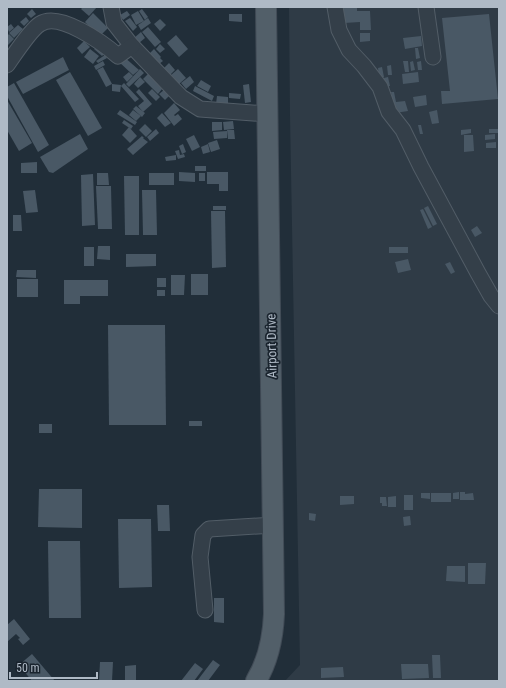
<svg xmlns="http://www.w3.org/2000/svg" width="506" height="688" font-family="'Roboto Condensed',sans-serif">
  <rect width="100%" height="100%" fill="#212e39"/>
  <polygon fill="#2f3b46" points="289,7 499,7 499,681 285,681 300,665 290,116"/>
  <g fill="#495865">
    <polygon points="83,7 97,7 89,16 81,9"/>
    <polygon points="343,7 357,7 357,11 370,11 371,30 360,30 360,22 344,23"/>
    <polygon points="32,9 36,14 31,18 27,14"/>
    <polygon points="142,9 148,17 145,20 139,11"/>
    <polygon points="127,11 130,15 123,20 120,15"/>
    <polygon points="138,11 144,21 136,25 131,15"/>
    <polygon points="93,13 108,28 99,37 85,22"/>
    <polygon points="229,14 242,14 242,22 229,21"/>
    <polygon points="489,14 498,99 442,104 441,91 450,91 442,18"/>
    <polygon points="26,17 29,21 24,26 20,22"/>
    <polygon points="130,18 137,27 133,31 125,21"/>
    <polygon points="148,18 151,23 141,30 138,25"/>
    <polygon points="160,19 166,25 160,31 154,24"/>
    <polygon points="11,24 14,28 9,32 7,27"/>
    <polygon points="18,25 23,29 14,38 9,33"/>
    <polygon points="148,27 161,42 155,47 142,32"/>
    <polygon points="141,32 145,38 139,43 134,38"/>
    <polygon points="360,33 370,33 370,41 360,42"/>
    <polygon points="9,34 14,39 7,46 7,36"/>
    <polygon points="176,35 188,49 179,57 167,43"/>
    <polygon points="421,36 422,46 405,49 403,38"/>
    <polygon points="84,41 90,47 82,54 77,48"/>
    <polygon points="99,44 107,51 102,56 94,49"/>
    <polygon points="160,44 165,49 160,53 156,49"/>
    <polygon points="415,48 418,48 420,58 416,59"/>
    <polygon points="90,49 99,56 93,64 84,57"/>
    <polygon points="154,49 161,57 160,58 163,61 159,64 149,54"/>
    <polygon points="105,55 107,58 98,63 96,61"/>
    <polygon points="123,56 139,70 133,75 118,61"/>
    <polygon points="63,57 69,70 23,94 16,82"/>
    <polygon points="103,61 105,65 96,70 94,66"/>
    <polygon points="403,61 408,61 409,72 405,72"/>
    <polygon points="413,61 415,70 411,71 410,62"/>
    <polygon points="421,61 422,70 418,70 417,62"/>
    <polygon points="169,63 175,70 170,75 164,68"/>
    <polygon points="391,65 392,75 388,75 387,66"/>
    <polygon points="103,67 112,84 106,87 97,70"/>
    <polygon points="382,67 384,77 379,78 378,68"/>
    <polygon points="140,69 144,73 129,87 126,84"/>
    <polygon points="178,69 186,78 179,84 171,75"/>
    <polygon points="70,72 102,128 88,136 56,80"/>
    <polygon points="129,72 133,76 127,82 123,77"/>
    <polygon points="418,72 419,82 403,84 402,74"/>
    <polygon points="148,74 162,89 158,94 143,79"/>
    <polygon points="190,76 194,82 186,89 181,83"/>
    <polygon points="140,77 145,82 138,88 134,84"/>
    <polygon points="388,77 390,86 385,87 384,78"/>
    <polygon points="201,80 211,86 208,92 197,86"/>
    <polygon points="14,83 49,145 38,152 7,96 7,87"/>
    <polygon points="124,83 139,99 135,102 121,86"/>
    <polygon points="112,84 121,85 120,92 112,91"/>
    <polygon points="249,84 251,102 245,103 243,85"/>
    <polygon points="195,86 214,96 212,101 193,91"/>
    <polygon points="139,89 152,104 143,112 138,106 144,101 136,92"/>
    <polygon points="152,89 160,97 156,101 148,93"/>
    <polygon points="164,90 169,96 165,100 159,94"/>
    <polygon points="391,92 394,92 396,102 405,101 408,111 395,113"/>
    <polygon points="229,93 241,94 240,99 229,98"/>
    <polygon points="426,95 427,105 415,107 413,97"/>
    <polygon points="217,96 228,97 228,104 216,104"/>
    <polygon points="7,100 32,143 19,151 7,130"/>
    <polygon points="174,103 180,110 174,115 175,116 178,114 182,119 174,126 164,113"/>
    <polygon points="136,106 145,113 142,117 133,109"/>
    <polygon points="120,110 137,122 135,125 117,114"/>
    <polygon points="133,110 141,116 136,121 129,115"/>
    <polygon points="437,110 439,123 432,124 429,112"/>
    <polygon points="162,113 171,123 165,127 157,118"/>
    <polygon points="124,120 133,126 131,129 122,123"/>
    <polygon points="233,121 234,129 224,130 223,122"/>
    <polygon points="212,122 222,122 222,130 212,131"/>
    <polygon points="145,124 152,131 146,137 139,130"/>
    <polygon points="418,125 421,125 423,134 420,134"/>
    <polygon points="129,127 137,136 130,143 122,135"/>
    <polygon points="156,129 159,133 150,141 147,137"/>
    <polygon points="471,129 471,133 461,135 461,130"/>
    <rect x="489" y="129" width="9" height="4"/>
    <polygon points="227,130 234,130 235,139 228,139"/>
    <polygon points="227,131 227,138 214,139 213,132"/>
    <polygon points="80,134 88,149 53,173 49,172 40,157"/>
    <polygon points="495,134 495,139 485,140 485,135"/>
    <polygon points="194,135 200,147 192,151 186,139"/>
    <polygon points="464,135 473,135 474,151 464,152"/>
    <polygon points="142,136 144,138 143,139 144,139 148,142 133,155 127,149"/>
    <polygon points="217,140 220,149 211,152 208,143"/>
    <polygon points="496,142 496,148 486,148 486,143"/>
    <polygon points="183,144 186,152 182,154 179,146"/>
    <polygon points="208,144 210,152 203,154 201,147"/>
    <polygon points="179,150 180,155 184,154 185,157 178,159 175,151"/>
    <polygon points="176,155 176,160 166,161 165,157"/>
    <polygon points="37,162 37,173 21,173 21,163"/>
    <rect x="195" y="166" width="11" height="5"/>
    <polygon points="179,172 195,173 195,182 179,181"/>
    <polygon points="207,172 228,172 228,191 219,191 219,184 207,184"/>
    <polygon points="97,173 108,173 109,185 97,185"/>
    <rect x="149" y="173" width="25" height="12"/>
    <rect x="199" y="173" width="6" height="8"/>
    <polygon points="93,174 95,225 82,226 81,175"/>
    <polygon points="124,176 139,176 139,235 125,235"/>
    <polygon points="96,186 111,186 112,229 98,229"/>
    <polygon points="35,190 38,212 26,213 23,191"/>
    <polygon points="142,190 156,190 157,235 143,235"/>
    <rect x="213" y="206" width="13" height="4"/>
    <polygon points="428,206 437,224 433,226 424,208"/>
    <polygon points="423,209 432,227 428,229 420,210"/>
    <polygon points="211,211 225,211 226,267 212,268"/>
    <polygon points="13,215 21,215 22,231 13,231"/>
    <polygon points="477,226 482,233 475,237 471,230"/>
    <polygon points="98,246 110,246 110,260 97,259"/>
    <rect x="84" y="247" width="10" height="19"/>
    <rect x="389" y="247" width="19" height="6"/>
    <polygon points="126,254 156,254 156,266 126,267"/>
    <polygon points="408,259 411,270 398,273 395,262"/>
    <polygon points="450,262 455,272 451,274 445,264"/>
    <polygon points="17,270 36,270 36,278 16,277"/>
    <rect x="191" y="274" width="17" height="21"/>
    <polygon points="171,275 185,275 184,295 171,295"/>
    <rect x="157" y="278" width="9" height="9"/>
    <rect x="17" y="279" width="21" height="18"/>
    <polygon points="64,280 108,280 108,296 80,296 80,304 64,304"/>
    <rect x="157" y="290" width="8" height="6"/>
    <polygon points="108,325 165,325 166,425 109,425"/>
    <rect x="189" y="421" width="13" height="5"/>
    <rect x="39" y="424" width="13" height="9"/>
    <polygon points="39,489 82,489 82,528 38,527"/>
    <polygon points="459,492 459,499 453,499 453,493"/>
    <polygon points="460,492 465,492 465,494 473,493 474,500 460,500"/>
    <polygon points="421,493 430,493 430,499 421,498"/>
    <rect x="431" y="493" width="20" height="9"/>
    <rect x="404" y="495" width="9" height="15"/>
    <polygon points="340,496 354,496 354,504 340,505"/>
    <polygon points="396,496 396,507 388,507 388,497"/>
    <polygon points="380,497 386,497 387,506 382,506 382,503 380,503"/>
    <polygon points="157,505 169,505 170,531 158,531"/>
    <polygon points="309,513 316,514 315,521 309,520"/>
    <polygon points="410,516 411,525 404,526 403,517"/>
    <polygon points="118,519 151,519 152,587 119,588"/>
    <polygon points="48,541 80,541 81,618 49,618"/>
    <polygon points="468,563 486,563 485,584 468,584"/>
    <polygon points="447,566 465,566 465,582 446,581"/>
    <polygon points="214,598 224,598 224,623 214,622"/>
    <polygon points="14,619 30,639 23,645 18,639 20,638 16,634 7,642 7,625"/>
    <polygon points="32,654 55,681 32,681 19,665"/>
    <polygon points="432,655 440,655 441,678 433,678"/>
    <polygon points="213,660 220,665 208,681 197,681"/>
    <polygon points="100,662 113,662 112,681 99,681"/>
    <polygon points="195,663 203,669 194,681 181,681"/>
    <polygon points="401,664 428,664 429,678 402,679"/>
    <polygon points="136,665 136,681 125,681 125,666"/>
    <polygon points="343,667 344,677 321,678 321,668"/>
  </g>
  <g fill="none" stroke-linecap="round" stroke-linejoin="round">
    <g stroke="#525d67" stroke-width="17">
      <g id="minor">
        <polyline points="111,7 114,23 132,46 181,97 200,109 267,114"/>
        <polyline points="335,7 339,30 349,50 364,66 380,87 389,112 403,130 421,167 478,273 491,296 499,306"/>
        <polyline points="426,7 433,57"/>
        <path d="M 7,65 C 14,55 31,29 40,24 C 59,11 103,43 118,56 L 132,46"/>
        <polyline points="205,610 200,557 203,535 209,529 274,525"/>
      </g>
    </g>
    <g stroke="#414b56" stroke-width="22">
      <path id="major" d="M 256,681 C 268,661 273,638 274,614 L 266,7"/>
    </g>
    <use href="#minor" stroke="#343f49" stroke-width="15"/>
    <use href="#major" stroke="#525f69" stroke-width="20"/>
  </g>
  <g text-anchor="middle" stroke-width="3.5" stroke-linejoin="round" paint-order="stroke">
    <g font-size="13" fill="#afbac6" stroke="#1a242e">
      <text transform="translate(271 346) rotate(-91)" y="5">Airport Drive</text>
    </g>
  </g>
  <rect width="506" height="688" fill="none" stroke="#afbac6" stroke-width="16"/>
  <path d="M10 672v6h87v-6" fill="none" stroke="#afbac6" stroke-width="2"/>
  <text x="16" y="672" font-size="12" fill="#afbac6" stroke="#1a242e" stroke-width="3" paint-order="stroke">50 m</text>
</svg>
